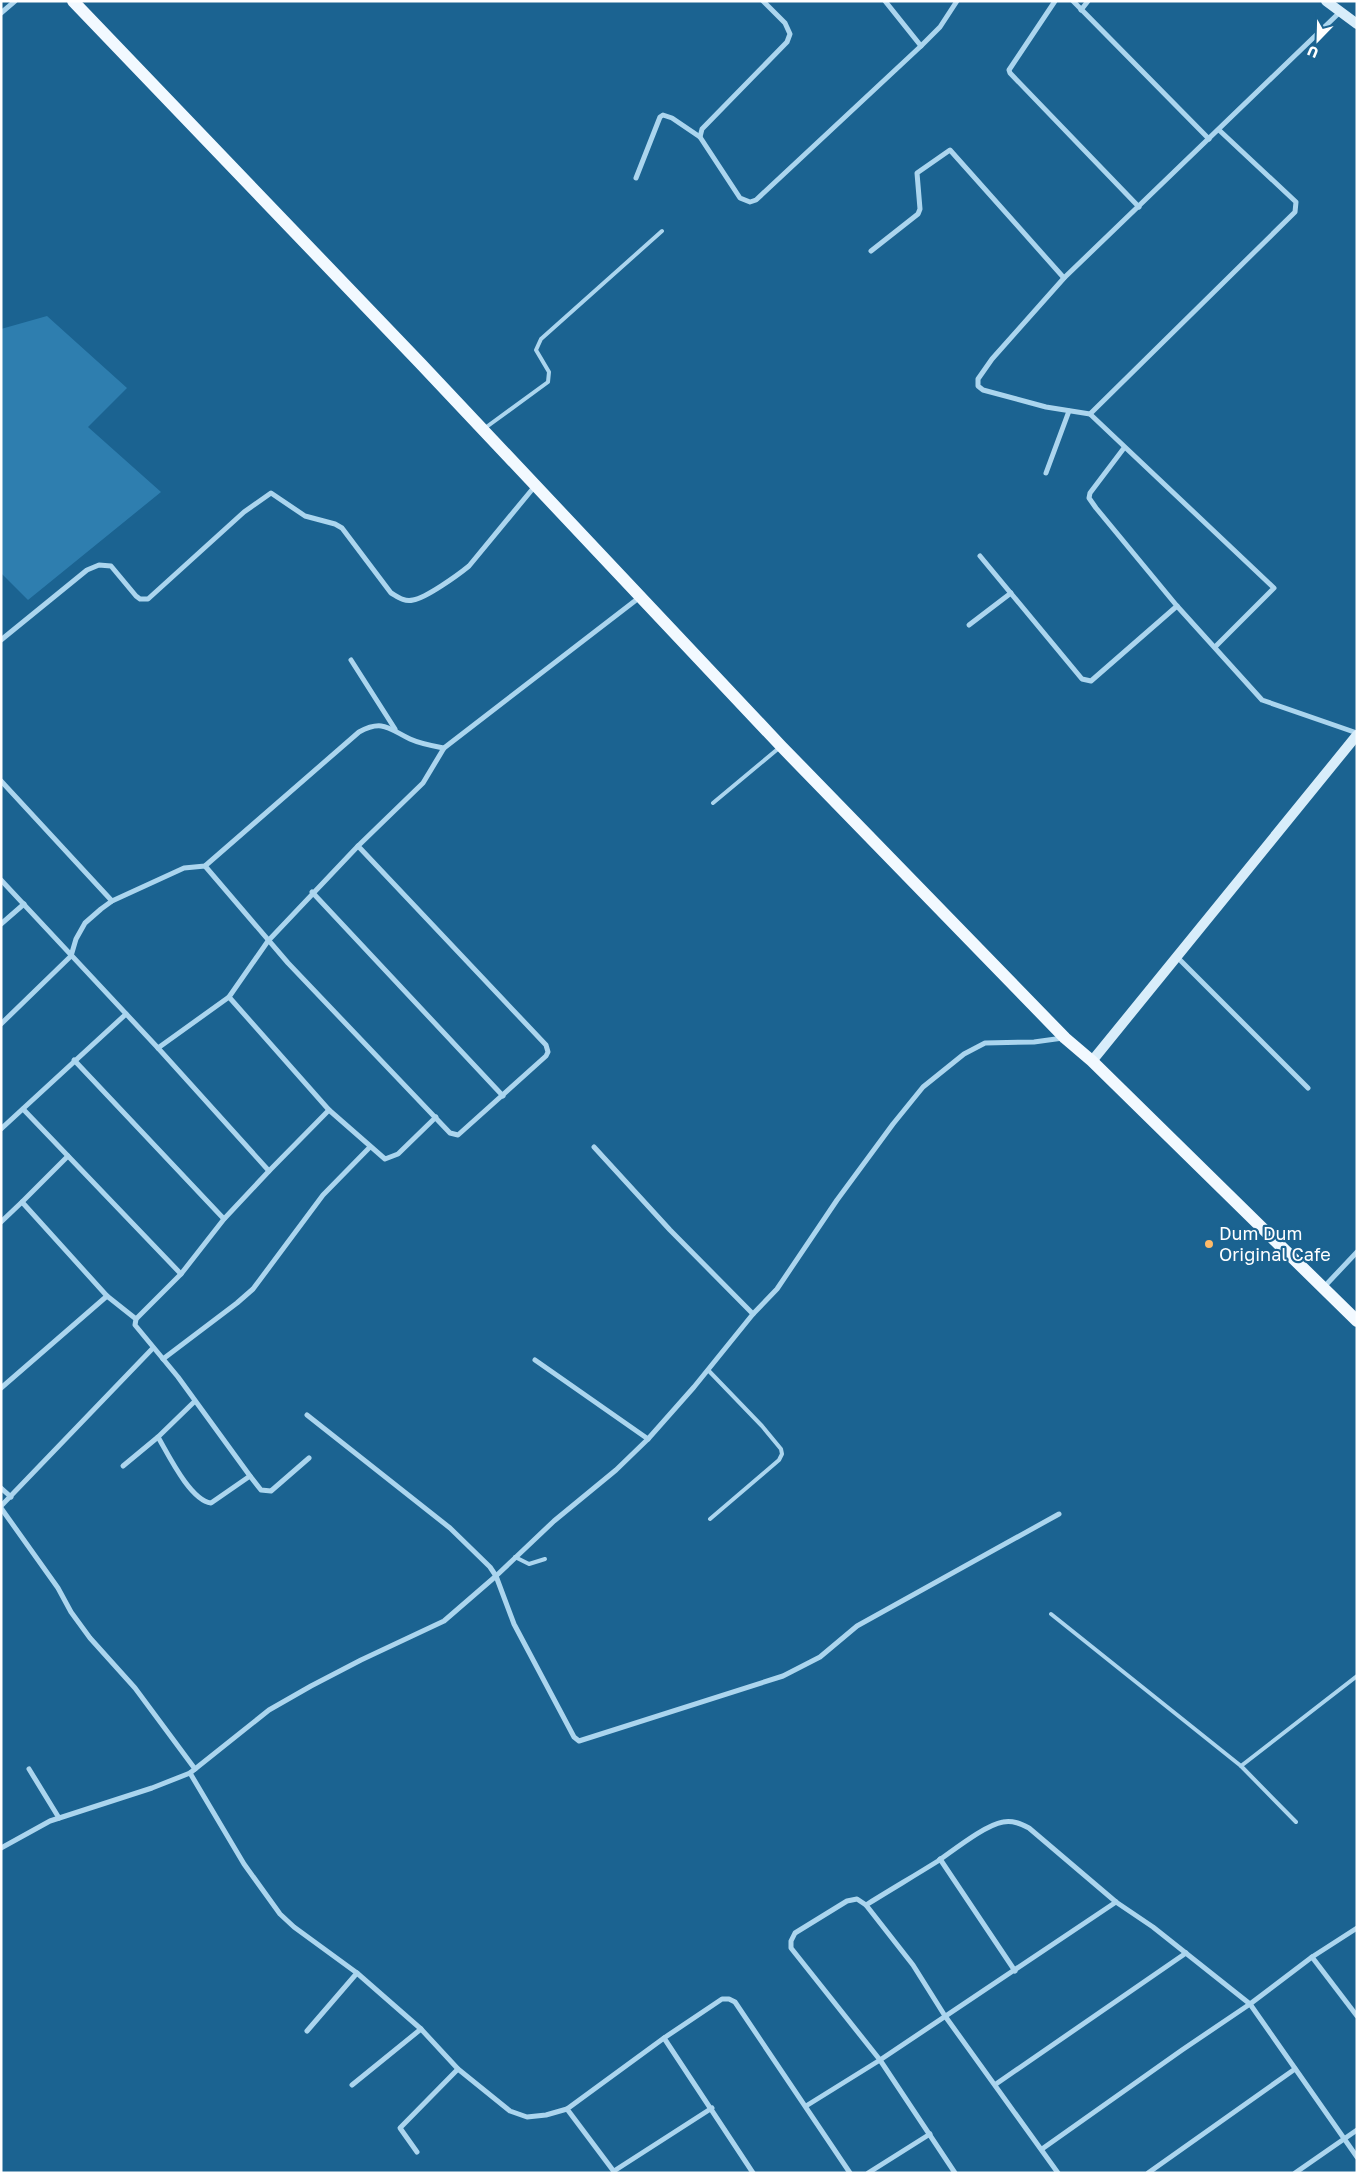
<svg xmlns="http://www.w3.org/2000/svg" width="1358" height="2174" font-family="'Golos Text',sans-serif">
  <rect width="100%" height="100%" fill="#1b6391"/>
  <polygon fill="#2e7eaf" points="47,316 127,388 88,427 161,492 28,600 1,573 1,329"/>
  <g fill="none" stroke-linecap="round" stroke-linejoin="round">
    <g stroke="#abd5ee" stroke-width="4">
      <polyline points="485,428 548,382 549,372 536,350 541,339 662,231"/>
      <polyline points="713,803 779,748"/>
      <polyline points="708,1370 762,1426 781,1449 782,1454 779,1460 710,1519"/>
      <polyline points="515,1557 529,1564 545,1559"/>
      <polyline points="1051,1614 1241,1766 1296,1822"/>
      <polyline points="1241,1766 1357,1676"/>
    </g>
    <g stroke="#abd5ee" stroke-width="5">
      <polyline points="763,1 785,23 790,34 787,42 702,129 700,137 740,198 750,202 756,200 921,46 940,27 957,1"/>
      <polyline points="885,1 921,46"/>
      <polyline points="1055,1 1009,70 1010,73 1139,207"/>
      <polyline points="1073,1 1209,139"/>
      <polyline points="1081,10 1088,1"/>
      <polyline points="1,13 15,1"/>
      <polyline points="636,178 660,117 663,115 672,118 700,137"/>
      <polyline points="871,251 918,214 920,209 917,173 950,150 1064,278"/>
      <polyline points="1090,414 1295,212 1296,202 1219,130"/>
      <polyline points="1124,448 1090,493 1089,498 1096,508 1177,606 1262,700 1357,733"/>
      <polyline points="1046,473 1069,411"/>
      <polyline points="980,556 1082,679 1091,681 1177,606"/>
      <polyline points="969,625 1011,593"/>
      <path d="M 1,640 L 87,570 L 99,565 L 111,566 L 136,596 L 140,599 L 148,599 L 244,512 L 271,493 L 305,516 L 335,524 L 342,528 L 391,593 C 398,597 404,602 413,600 C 426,598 458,575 469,566 L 535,486"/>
      <polyline points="1215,647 1274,588 1090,414 1046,407 983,390 978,386 978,379 992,359 1064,278 1340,12"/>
      <polyline points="351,660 395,729"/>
      <polyline points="1,781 112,901"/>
      <polyline points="205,866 288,963 450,1133 458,1135 546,1056 548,1052 546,1045 358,846 423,783 444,748 640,597"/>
      <polyline points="1,880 158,1048 269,1171 224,1219 181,1274 136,1319"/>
      <polyline points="312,892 503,1096"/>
      <polyline points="1,924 24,904"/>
      <polyline points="1177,957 1308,1088"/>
      <path d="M 1,1024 L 71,956 L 76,939 L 85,923 L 101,909 L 112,901 L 184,868 L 205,866 L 359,732 C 383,719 389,729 410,739 C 421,744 433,746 444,748"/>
      <polyline points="158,1048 229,997"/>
      <polyline points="74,1060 224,1219"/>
      <polyline points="23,1109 181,1274"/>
      <polyline points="329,1110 229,997 268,941 358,846"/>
      <polyline points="1,1129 126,1014"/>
      <polyline points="594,1147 670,1230 753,1314"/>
      <polyline points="269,1171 329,1110 385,1159 398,1154 436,1117"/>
      <polyline points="22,1202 68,1156"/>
      <polyline points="1,1222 22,1202 107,1296 136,1319 135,1325 178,1377 250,1476"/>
      <polyline points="1323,1288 1357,1252"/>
      <polyline points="163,1359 237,1303 253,1289 323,1195 370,1147"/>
      <polyline points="535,1360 648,1439"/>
      <polyline points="1,1388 107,1296"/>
      <polyline points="307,1415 450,1528 490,1567 496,1576 514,1624 574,1737 579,1741 783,1676 820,1657 857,1626 1059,1514"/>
      <path d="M 158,1437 C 168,1454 190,1500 211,1503 L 250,1476 L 261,1490 L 271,1491 L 309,1458"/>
      <polyline points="123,1466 158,1437 194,1402"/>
      <polyline points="1,1488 11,1497"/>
      <polyline points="1,1506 153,1348"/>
      <polyline points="1,1508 58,1588 71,1612 90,1638 135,1688 195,1769"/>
      <polyline points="29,1769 59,1818"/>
      <polyline points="190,1773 244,1864 280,1914 294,1927 357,1973 421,2029 458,2069 510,2111 527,2117 546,2115 567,2109"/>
      <polyline points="1,1848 50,1821 152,1788 190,1773 269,1710 311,1686 361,1660 444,1621 496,1576 554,1521 616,1470 648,1439 694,1387 753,1314 777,1289 837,1200 893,1124 923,1087 964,1054 985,1043 1034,1042 1063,1038"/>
      <polyline points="940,1859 1015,1971"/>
      <path d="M 866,1905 C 890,1890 914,1876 938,1861 C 954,1850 985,1825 1003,1822 C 1013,1820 1021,1824 1029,1828 L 1116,1902 L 1153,1927 L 1250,2004 L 1357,2157"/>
      <polyline points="1312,1957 1357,2016"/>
      <polyline points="307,2031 357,1973"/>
      <polyline points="664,2038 753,2173"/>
      <polyline points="996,2084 1186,1953"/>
      <polyline points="352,2085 421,2029"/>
      <polyline points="806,2106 880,2060 1116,1902"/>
      <polyline points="1042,2149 1182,2050 1250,2004 1312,1957 1357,1928"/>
      <polyline points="417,2152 400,2128 458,2069"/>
      <polyline points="614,2171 712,2108"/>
      <polyline points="615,2173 567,2109 664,2038 722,1999 729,1999 735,2002 850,2173"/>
      <polyline points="868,2173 930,2134"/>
      <polyline points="955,2173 880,2060 791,1948 791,1941 795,1933 847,1901 857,1899 866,1905 913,1965 945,2016 1058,2173"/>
      <polyline points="1148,2173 1295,2069"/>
      <polyline points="1295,2173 1357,2130"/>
    </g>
    <g stroke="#d8edfa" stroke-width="10">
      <polyline points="1326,1 1357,24"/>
      <polyline points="1092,1061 1357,735"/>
    </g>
    <polyline stroke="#f2f9ff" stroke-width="12" points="73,1 421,364 781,746 1065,1038 1092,1061 1357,1321"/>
  </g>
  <circle fill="#ffba68" stroke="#1b6391" stroke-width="2" cx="1209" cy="1244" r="5"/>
  <g text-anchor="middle" stroke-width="4.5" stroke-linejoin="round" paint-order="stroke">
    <g font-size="18" fill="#fff" stroke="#1b6391" text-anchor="start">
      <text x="1219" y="1240">Dum Dum<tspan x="1219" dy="21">Original Cafe</tspan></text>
    </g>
  </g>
  <rect width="1358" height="2174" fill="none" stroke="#ffffff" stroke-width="5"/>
  <g transform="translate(1318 40) rotate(203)" stroke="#1b6391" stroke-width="4" paint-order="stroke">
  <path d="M0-4L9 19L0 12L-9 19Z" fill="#ffffff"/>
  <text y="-8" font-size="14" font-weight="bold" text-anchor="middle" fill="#ffffff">U</text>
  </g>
</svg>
